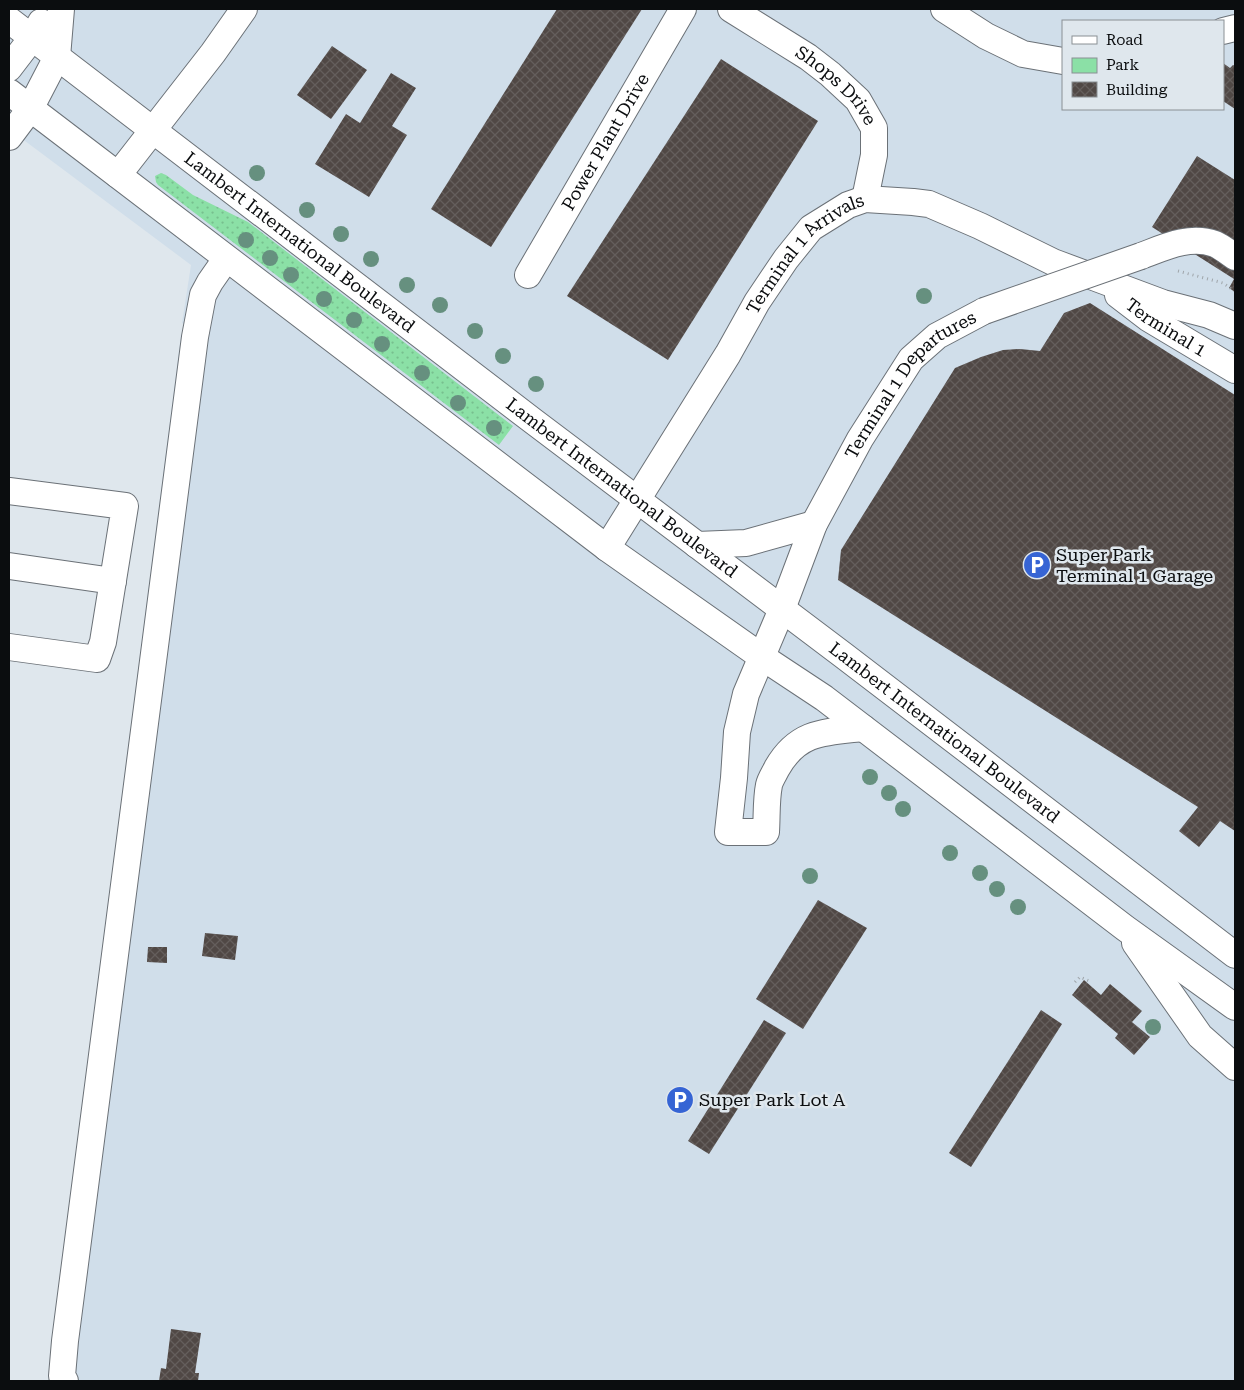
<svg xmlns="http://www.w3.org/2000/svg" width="1244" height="1390" font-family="'Roboto Serif',serif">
  <defs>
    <pattern id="green-dots" width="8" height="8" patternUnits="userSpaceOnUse" patternTransform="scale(1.25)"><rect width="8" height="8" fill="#8be0a6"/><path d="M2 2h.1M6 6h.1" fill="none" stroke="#77bf8e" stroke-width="1.8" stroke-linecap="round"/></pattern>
    <pattern id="building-cross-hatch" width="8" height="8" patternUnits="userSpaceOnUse" patternTransform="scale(1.25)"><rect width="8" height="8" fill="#504845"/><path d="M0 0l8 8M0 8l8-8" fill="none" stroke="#645e5c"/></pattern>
  </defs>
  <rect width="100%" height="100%" fill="#dfe7ed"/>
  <path fill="#d0deea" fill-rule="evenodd" d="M 9,9 L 1235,9 L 1235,1381 L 50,1381 L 55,1317 L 181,335 L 184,335 L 186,325 L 182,323 L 191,265 L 9,129 ZM 1063,21 L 1223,21 L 1223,109 L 1063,109 Z"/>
  <polygon fill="url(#green-dots)" points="161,173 166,175 193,195 248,222 513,426 499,445 158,185 156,182 155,176"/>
  <g fill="url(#building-cross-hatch)">
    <polygon points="557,9 642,9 491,247 431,209"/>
    <polygon points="332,46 367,70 331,119 297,95"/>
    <polygon points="721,59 818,121 668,360 567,296"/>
    <polygon points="1223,63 1230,68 1233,65 1235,66 1235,109 1223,101"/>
    <polygon points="391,73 416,88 392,126 407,135 369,197 315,164 346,114 360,123"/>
    <polygon points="1197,156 1235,180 1235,292 1229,288 1234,279 1152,227"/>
    <polygon points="1090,303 1235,395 1235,831 1220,821 1199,847 1179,831 1198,807 838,580 841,550 955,368 981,357 1003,350 1020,349 1040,351 1064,313"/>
    <polygon points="818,900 867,928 803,1029 756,999"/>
    <polygon points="205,933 238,936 235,960 202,956"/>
    <polygon points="148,947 167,947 167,963 147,962"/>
    <polygon points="1084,980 1101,995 1110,984 1142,1011 1132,1022 1150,1037 1134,1055 1115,1038 1118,1034 1072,995"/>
    <polygon points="1041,1010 1062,1024 971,1167 949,1153"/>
    <polygon points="764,1020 786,1033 709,1154 688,1141"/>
    <polygon points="171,1329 201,1333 195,1373 199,1373 198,1381 159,1381 161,1368 166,1369"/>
  </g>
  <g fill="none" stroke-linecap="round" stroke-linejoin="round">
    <g stroke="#6b7177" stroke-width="28">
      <g id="minor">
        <path id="s1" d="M 731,9 L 808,57 L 830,74 L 858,100 L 874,128 L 874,155 L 865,199"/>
        <polyline points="944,9 986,36 1023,54 1063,61"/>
        <path id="s2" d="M 9,20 L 533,421 L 843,655 L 1235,955"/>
        <polyline points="1223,31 1235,28"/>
        <polyline points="9,68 32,38 41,22"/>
        <polyline points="9,92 607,548 762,657 824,698 1125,928 1235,1007"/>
        <polyline points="9,137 30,109 57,57 61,9"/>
        <polyline points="118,175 213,53 244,9"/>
        <path d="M 1141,256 C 1165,247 1190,235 1215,244 C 1222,247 1229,253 1235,257"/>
        <path id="s3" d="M 528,275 L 683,9"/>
        <path id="s4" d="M 1118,295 L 1148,318 L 1235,370"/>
        <polyline points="9,491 125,506 103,642 97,659 9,647"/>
        <polyline points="697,545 746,543 814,524"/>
        <path id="s5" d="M 607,548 L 728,354 L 757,302 L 786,259 L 811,228 L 848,205 L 865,199 L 913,202 L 929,204 L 980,226 L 1053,262 L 1163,303 L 1209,315 L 1235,326"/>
        <polyline points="9,566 113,581"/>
        <path id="s6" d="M 863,728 C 825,732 798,731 777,768 C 774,774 770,780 769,785 C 766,800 767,816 766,832 L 728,832 L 734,778 L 737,732 L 746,694 L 782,609 L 814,524 L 860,439 L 911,359 L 937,336 L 984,311"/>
        <polyline points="1135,943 1200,1036 1235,1067"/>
        <polyline points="65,1381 62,1376 65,1341 195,337 203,295 210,282 226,259"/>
      </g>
    </g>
    <g stroke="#9fa5aa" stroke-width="3" stroke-dasharray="1 4" stroke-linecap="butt">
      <polyline points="1178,271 1223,283 1235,291"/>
      <polyline points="1075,982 1080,977 1089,981"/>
    </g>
    <use href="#minor" stroke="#fff" stroke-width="26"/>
    <g stroke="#6b7177" stroke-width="28" stroke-linecap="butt">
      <polyline id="minor-bridge" points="984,311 1141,256"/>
    </g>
    <use href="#minor-bridge" stroke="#fff" stroke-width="26"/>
  </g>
  <g fill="#66907f">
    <circle cx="257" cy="173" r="8"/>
    <circle cx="307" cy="210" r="8"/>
    <circle cx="341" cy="234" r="8"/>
    <circle cx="246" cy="240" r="8"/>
    <circle cx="270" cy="258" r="8"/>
    <circle cx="371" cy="259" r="8"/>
    <circle cx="291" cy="275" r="8"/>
    <circle cx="407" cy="285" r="8"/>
    <circle cx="924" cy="296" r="8"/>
    <circle cx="324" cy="299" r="8"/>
    <circle cx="440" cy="305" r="8"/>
    <circle cx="354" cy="320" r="8"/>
    <circle cx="475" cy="331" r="8"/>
    <circle cx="382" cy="344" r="8"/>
    <circle cx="503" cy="356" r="8"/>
    <circle cx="422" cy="373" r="8"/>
    <circle cx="536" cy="384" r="8"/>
    <circle cx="458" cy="403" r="8"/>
    <circle cx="494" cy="428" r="8"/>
    <circle cx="870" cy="777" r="8"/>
    <circle cx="889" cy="793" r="8"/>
    <circle cx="903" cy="809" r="8"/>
    <circle cx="950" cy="853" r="8"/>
    <circle cx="980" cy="873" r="8"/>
    <circle cx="810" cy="876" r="8"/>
    <circle cx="997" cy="889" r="8"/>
    <circle cx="1018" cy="907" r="8"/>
    <circle cx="1153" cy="1027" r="8"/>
  </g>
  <defs>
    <g id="parking-disc" transform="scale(1.4375)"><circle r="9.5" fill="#3664d4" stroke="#dfe7ed"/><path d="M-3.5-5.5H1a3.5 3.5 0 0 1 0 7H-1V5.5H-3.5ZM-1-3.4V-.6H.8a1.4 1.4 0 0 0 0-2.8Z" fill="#fff"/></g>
  </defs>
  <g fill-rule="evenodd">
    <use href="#parking-disc" x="1037" y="565"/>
    <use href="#parking-disc" x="680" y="1100"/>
  </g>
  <g text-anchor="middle" stroke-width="5" stroke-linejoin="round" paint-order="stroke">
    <g font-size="18" fill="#0b0d0f" stroke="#dfe7ed">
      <text dy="6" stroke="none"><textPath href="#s1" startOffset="131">Shops Drive</textPath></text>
      <text dy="6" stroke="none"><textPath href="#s3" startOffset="154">Power Plant Drive</textPath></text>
      <text dy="6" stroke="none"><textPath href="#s2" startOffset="366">Lambert International Boulevard</textPath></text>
      <text dy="6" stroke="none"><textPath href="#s5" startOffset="358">Terminal 1 Arrivals</textPath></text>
      <text dy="6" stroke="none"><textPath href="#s4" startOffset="58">Terminal 1</textPath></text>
      <text dy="6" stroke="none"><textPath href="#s6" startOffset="699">Terminal 1 Departures</textPath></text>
      <text dy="6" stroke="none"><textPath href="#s2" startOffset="771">Lambert International Boulevard</textPath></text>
      <text dy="6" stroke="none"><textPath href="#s2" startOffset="1176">Lambert International Boulevard</textPath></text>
    </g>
    <g font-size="18" fill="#0b0d0f" stroke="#dfe7ed" text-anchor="start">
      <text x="1056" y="561">Super Park<tspan x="1056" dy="21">Terminal 1 Garage</tspan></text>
      <text x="699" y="1106">Super Park Lot A</text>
    </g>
  </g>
  <rect width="1244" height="1390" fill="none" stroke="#0b0d0f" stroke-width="20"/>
  <rect x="1062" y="20" width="162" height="90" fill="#dfe7ed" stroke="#8a9094"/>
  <rect x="1072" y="36" width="25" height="8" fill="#ffffff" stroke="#8a9094"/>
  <text x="1106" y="45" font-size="15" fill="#0b0d0f">Road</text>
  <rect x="1072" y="58" width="25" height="15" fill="#8be0a6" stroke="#8a9094"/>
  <text x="1106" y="70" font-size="15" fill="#0b0d0f">Park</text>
  <rect x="1072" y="82" width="25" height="15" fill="url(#building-cross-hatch)" stroke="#8a9094"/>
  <text x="1106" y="95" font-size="15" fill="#0b0d0f">Building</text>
</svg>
